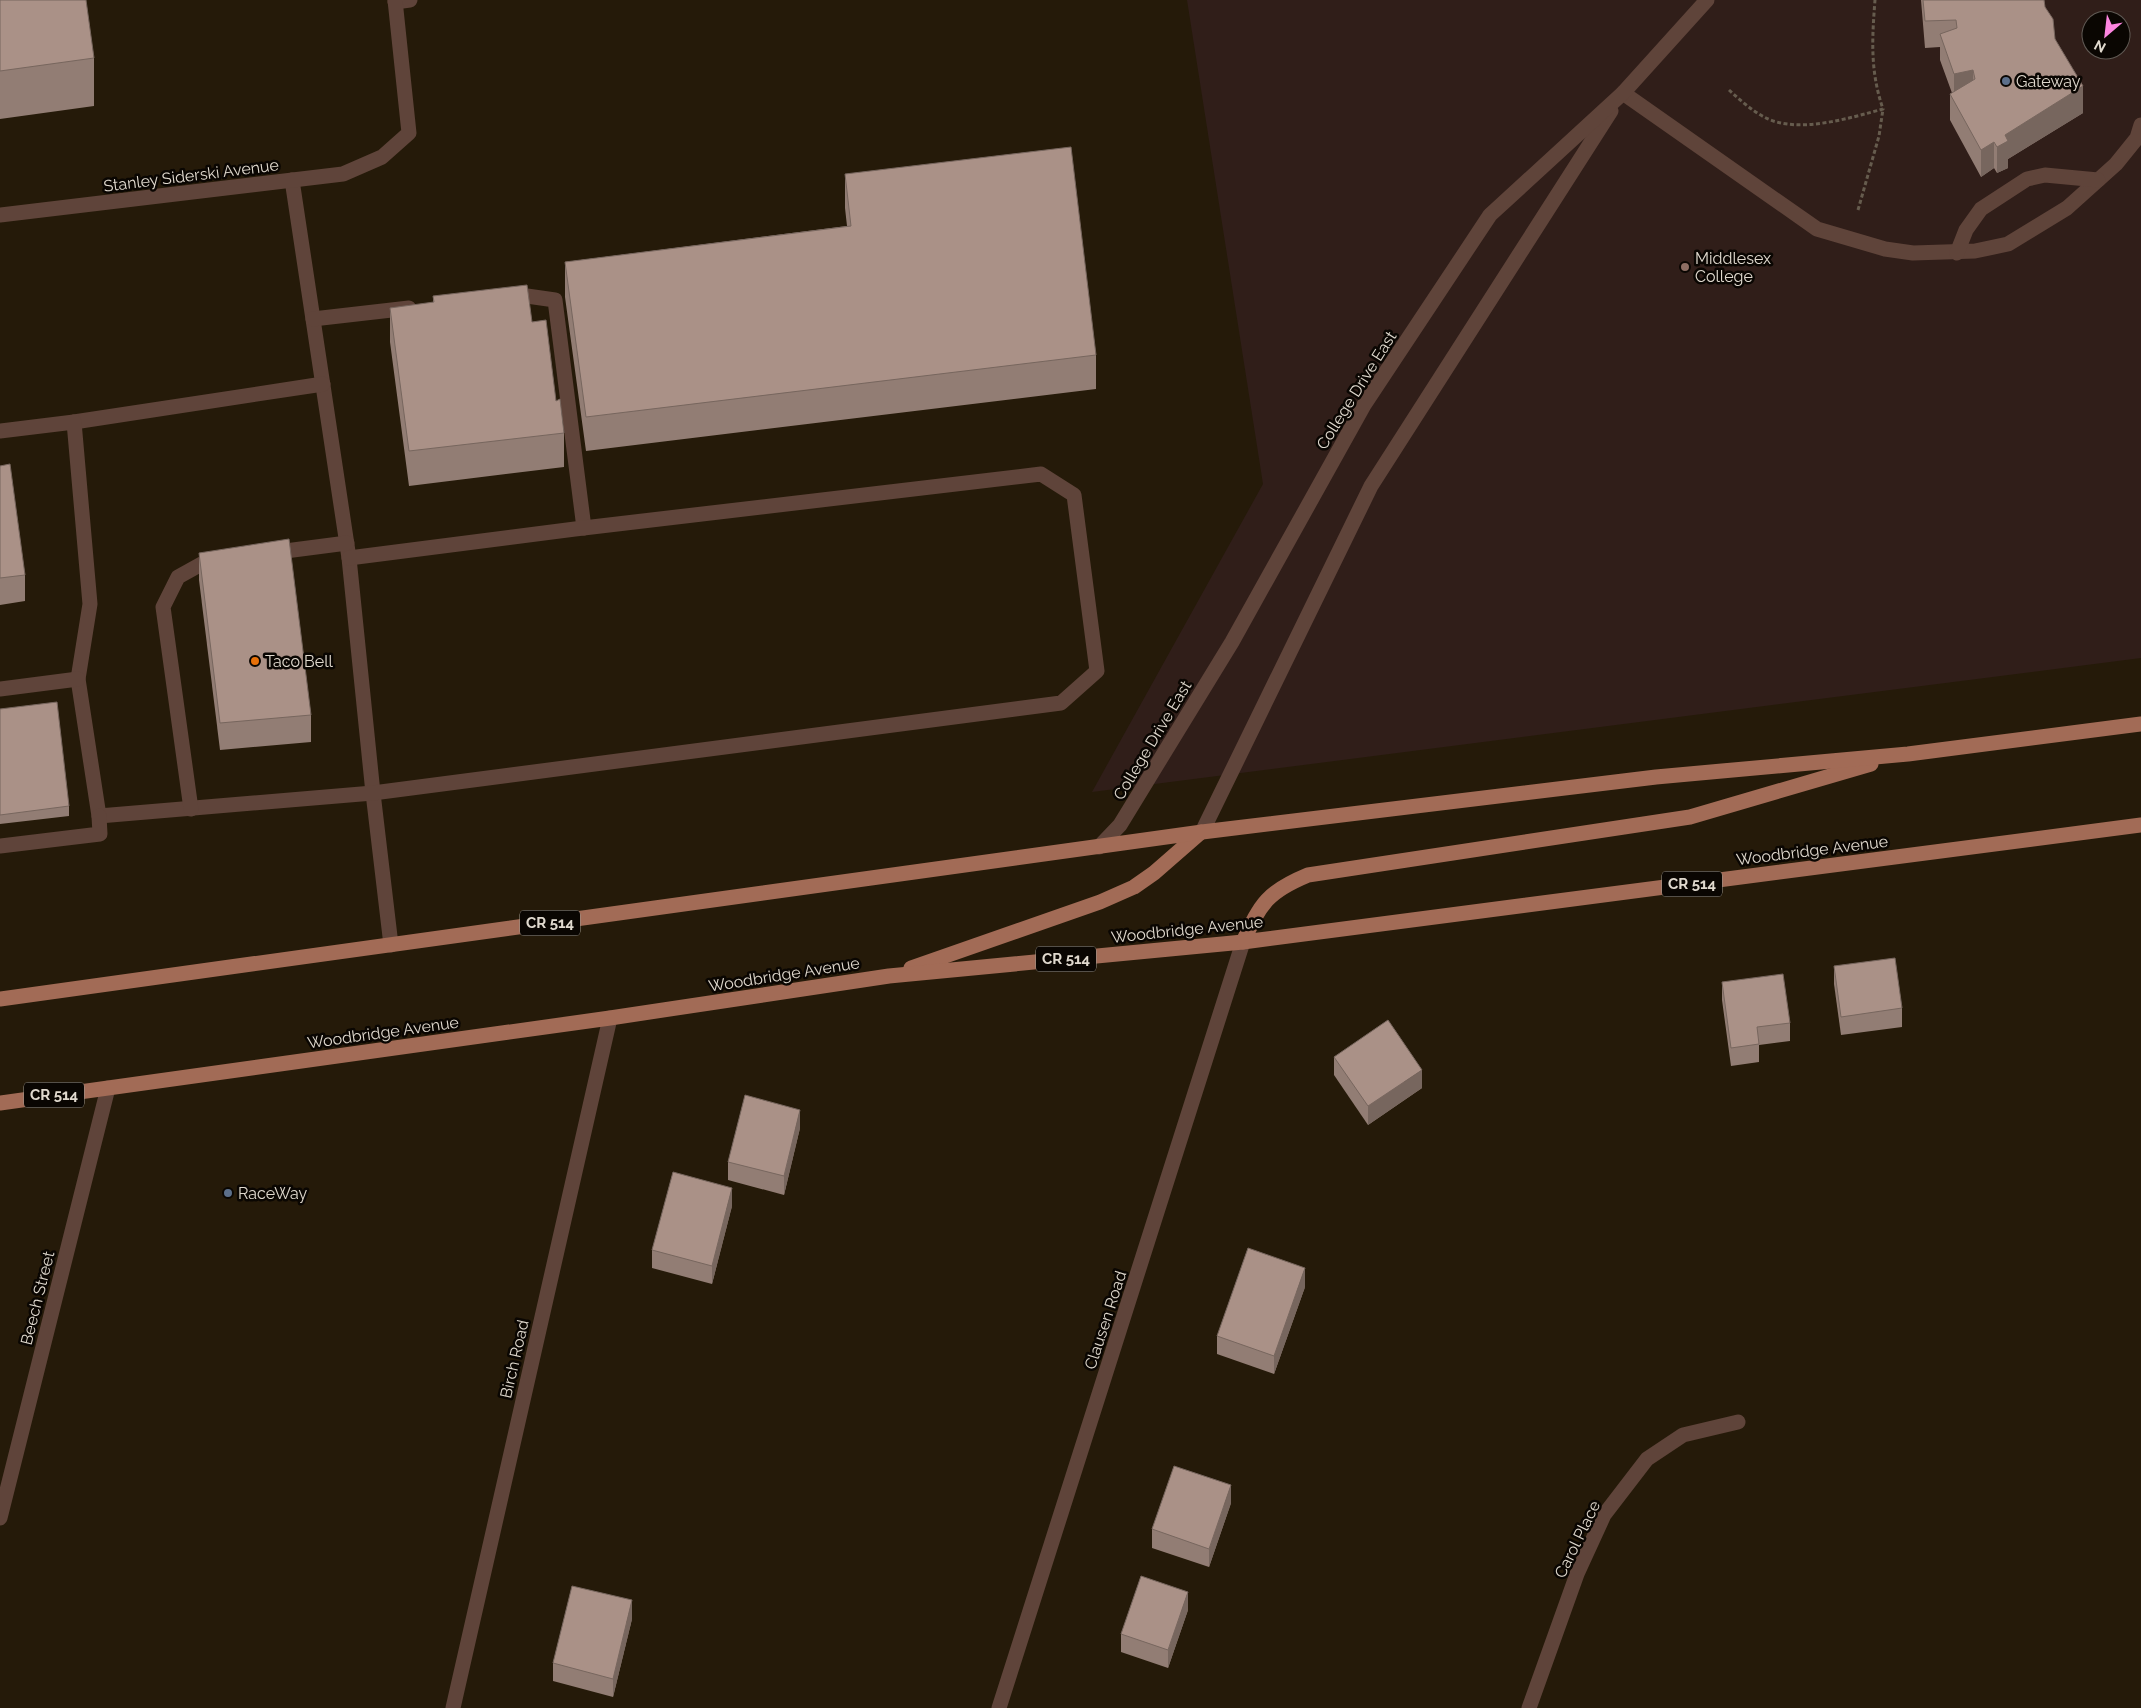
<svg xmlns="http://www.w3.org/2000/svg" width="2141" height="1708" font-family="Raleway,sans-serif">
  <rect width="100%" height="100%" fill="#251a09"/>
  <path fill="#301e19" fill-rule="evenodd" d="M 1187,0 L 2141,0 L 2141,658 L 1092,792 L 1263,484 ZM 2091,20 L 2121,20 L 2121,50 L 2091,50 Z"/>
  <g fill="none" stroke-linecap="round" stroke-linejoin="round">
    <g stroke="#665c4e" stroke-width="3" stroke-dasharray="4 2.5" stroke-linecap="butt">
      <path d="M 1729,90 C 1740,100 1752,111 1766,118 C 1798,134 1850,118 1883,109 C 1870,71 1872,39 1875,0"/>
      <polyline points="1858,210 1879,136 1883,109"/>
    </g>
    <g stroke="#5f443a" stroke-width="15">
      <polyline points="395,2 410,0"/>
      <polyline points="1623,93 1817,229 1885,249 1913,253 1975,251 2008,244 2067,208 2116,164 2137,138 2141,125"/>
      <polyline points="292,180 349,558 373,793 391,945"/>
      <polyline points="0,215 343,174 382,157 409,133 395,0"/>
      <polyline points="1957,253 1966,230 1981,209 2027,179 2045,175 2098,180"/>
      <polyline points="509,296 520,295 555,300 584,528"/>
      <polyline points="313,319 409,308"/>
      <polyline points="74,422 323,384"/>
      <polyline points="0,431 74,422 90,604 78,679 99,816 373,793 1061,703 1097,671 1074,495 1041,474 575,529 349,558"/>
      <polyline points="270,553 347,543"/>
      <polyline points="0,689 78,679"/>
      <polyline points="191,809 163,607 178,577 205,562 217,560"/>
      <polyline points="0,846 100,834 99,816"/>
    </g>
    <g stroke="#5f443a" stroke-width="15">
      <polyline points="1202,832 1371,486 1611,111"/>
      <polyline points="1099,847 1120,825 1232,642 1364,405 1490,215 1623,93 1707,0"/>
      <polyline points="0,1518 108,1088"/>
      <polyline points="453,1708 610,1018"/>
      <polyline points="999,1708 1243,942"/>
      <polyline points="1529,1708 1577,1574 1604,1515 1647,1459 1683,1435 1738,1422"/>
    </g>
    <g stroke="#a26b56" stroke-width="15">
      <path d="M 1243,942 C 1261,903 1267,892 1308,875 L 1690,817 L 1871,764"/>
      <polyline points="911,968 1100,902 1134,887 1154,873 1201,832"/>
      <polyline points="0,999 1202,832 1656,777 1908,754 2141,724"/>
      <polyline points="0,1103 610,1018 889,976 1243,942 2141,825"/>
    </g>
  </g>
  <g fill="#927d74">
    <polygon points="0,0 94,58 94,106 0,119"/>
    <polygon points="1921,0 2044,0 2045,7 2055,39 2083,113 2008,159 2008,168 1997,173 1994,168 1981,177 1950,120 1950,94 1952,93 1940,60 1940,47 1925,48"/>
    <polygon points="845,174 1096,355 1096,389 586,451 565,297 565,262 847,226 845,208"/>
    <polygon points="433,296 532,322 564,433 564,467 409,486 390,342 390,308 433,303"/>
    <polygon points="0,466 25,575 25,601 0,605"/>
    <polygon points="199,553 311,715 311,742 220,750 199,580"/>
    <polygon points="0,709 69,806 69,816 0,824"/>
    <polygon points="1834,966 1902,1008 1902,1027 1841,1035 1834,984"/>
    <polygon points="1722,982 1790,1023 1790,1041 1759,1045 1759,1062 1731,1066 1722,1000"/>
    <polygon points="1334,1057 1422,1088 1368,1125 1334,1075"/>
    <polygon points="800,1128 784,1195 728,1180 728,1162"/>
    <polygon points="732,1206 712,1284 652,1268 652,1250"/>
    <polygon points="1305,1287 1274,1374 1217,1354 1217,1336"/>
    <polygon points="1231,1503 1209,1567 1152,1548 1152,1529"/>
    <polygon points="1188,1610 1168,1668 1121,1652 1121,1634"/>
    <polygon points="632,1619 613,1697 553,1681 553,1663"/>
  </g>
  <g fill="#77665e">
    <polygon points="1973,70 1973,97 1954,101 1954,74"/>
    <polygon points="2083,86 2083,113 2008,159 2008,168 1997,173 1997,147 2005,135"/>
    <polygon points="1994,142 1994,168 1981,177 1981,150"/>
    <polygon points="1422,1070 1422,1088 1368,1125 1368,1106"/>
    <polygon points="800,1110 800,1128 784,1195 784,1176"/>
    <polygon points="732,1188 732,1206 712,1284 712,1266"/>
    <polygon points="1305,1268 1305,1287 1274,1374 1274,1356"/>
    <polygon points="1231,1485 1231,1503 1209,1567 1209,1549"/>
    <polygon points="1188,1592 1188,1610 1168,1668 1168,1650"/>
    <polygon points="632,1600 632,1619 613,1697 613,1679"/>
  </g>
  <g fill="#aa9187" stroke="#77665e">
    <polygon points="0,0 86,0 94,58 0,71"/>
    <polygon points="1923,0 2044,0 2045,7 2053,19 2055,39 2083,86 2005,135 2008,141 1997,147 1994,142 1981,150 1950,94 1975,79 1973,70 1954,74 1940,34 1957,28 1956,20 1925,21"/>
    <polygon points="1071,147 1096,355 586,417 565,262 851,226 845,174"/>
    <polygon points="527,285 532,322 546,320 556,401 560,399 564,433 409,451 390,308 434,302 433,296"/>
    <polygon points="10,464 25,575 0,578 0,466"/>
    <polygon points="289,539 311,715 220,723 199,553"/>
    <polygon points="57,702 69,806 0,815 0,709"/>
    <polygon points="1895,958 1902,1008 1841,1017 1834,966"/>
    <polygon points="1783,974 1790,1023 1757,1027 1759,1044 1731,1048 1722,982"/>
    <polygon points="1388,1020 1422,1070 1368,1106 1334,1057"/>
    <polygon points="745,1095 800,1110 784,1176 728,1162"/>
    <polygon points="673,1172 732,1188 712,1266 652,1250"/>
    <polygon points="1248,1248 1305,1268 1274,1356 1217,1336"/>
    <polygon points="1174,1466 1231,1485 1209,1549 1152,1529"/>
    <polygon points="1141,1576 1188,1592 1168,1650 1121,1634"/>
    <polygon points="572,1586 632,1600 613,1679 553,1663"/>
  </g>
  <g fill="#5c6f8a" stroke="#0a0602" stroke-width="2">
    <circle cx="2006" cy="81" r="5"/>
    <circle cx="228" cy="1193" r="5"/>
  </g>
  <circle fill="#8d6e63" stroke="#0a0602" stroke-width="2" cx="1685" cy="267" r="5"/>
  <circle fill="#e8710a" stroke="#0a0602" stroke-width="2" cx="255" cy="661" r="5"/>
  <g text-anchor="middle" stroke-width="5" stroke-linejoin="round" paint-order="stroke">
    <g fill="#0a0602" stroke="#a09a91" stroke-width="1">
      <rect x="1662" y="871.5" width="60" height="25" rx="4"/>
      <rect x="520" y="910.5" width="60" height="25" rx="4"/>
      <rect x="1036" y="946.5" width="60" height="25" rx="4"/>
      <rect x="24" y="1082.5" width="60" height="25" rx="4"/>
    </g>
    <g font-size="15" font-weight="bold" fill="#e0d9ce">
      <text x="1692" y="889">CR 514</text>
      <text x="550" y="928">CR 514</text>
      <text x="1066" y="964">CR 514</text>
      <text x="54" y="1100">CR 514</text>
    </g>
    <g font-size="16" fill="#e0d9ce" stroke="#0a0602" text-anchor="start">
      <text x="2016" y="87">Gateway</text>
      <text x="1695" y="264">Middlesex<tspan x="1695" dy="18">College</tspan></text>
      <text x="265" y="667">Taco Bell</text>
      <text x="238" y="1199">RaceWay</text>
    </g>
    <g font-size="16" fill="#e0d9ce" stroke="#0a0602">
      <text transform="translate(191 175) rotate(-7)" y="6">Stanley Siderski Avenue</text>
      <text transform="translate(1356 390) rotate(-58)" y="6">College Drive East</text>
      <text transform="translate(1152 740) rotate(-59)" y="6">College Drive East</text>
      <text transform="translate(1812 850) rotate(-7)" y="6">Woodbridge Avenue</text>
      <text transform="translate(1187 929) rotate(-6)" y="6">Woodbridge Avenue</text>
      <text transform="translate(784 974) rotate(-9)" y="6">Woodbridge Avenue</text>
      <text transform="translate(383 1032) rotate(-8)" y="6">Woodbridge Avenue</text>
      <text transform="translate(37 1298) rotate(-76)" y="6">Beech Street</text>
      <text transform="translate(1105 1320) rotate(-72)" y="6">Clausen Road</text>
      <text transform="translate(514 1359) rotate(-77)" y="6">Birch Road</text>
      <text transform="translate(1577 1539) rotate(-64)" y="6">Carol Place</text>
    </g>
  </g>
  <g transform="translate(2106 35) rotate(208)"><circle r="24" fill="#0a0602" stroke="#605a54"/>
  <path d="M0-4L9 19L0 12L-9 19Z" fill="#fe86e1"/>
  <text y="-8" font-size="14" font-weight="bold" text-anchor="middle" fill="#e0d9ce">N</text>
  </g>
</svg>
